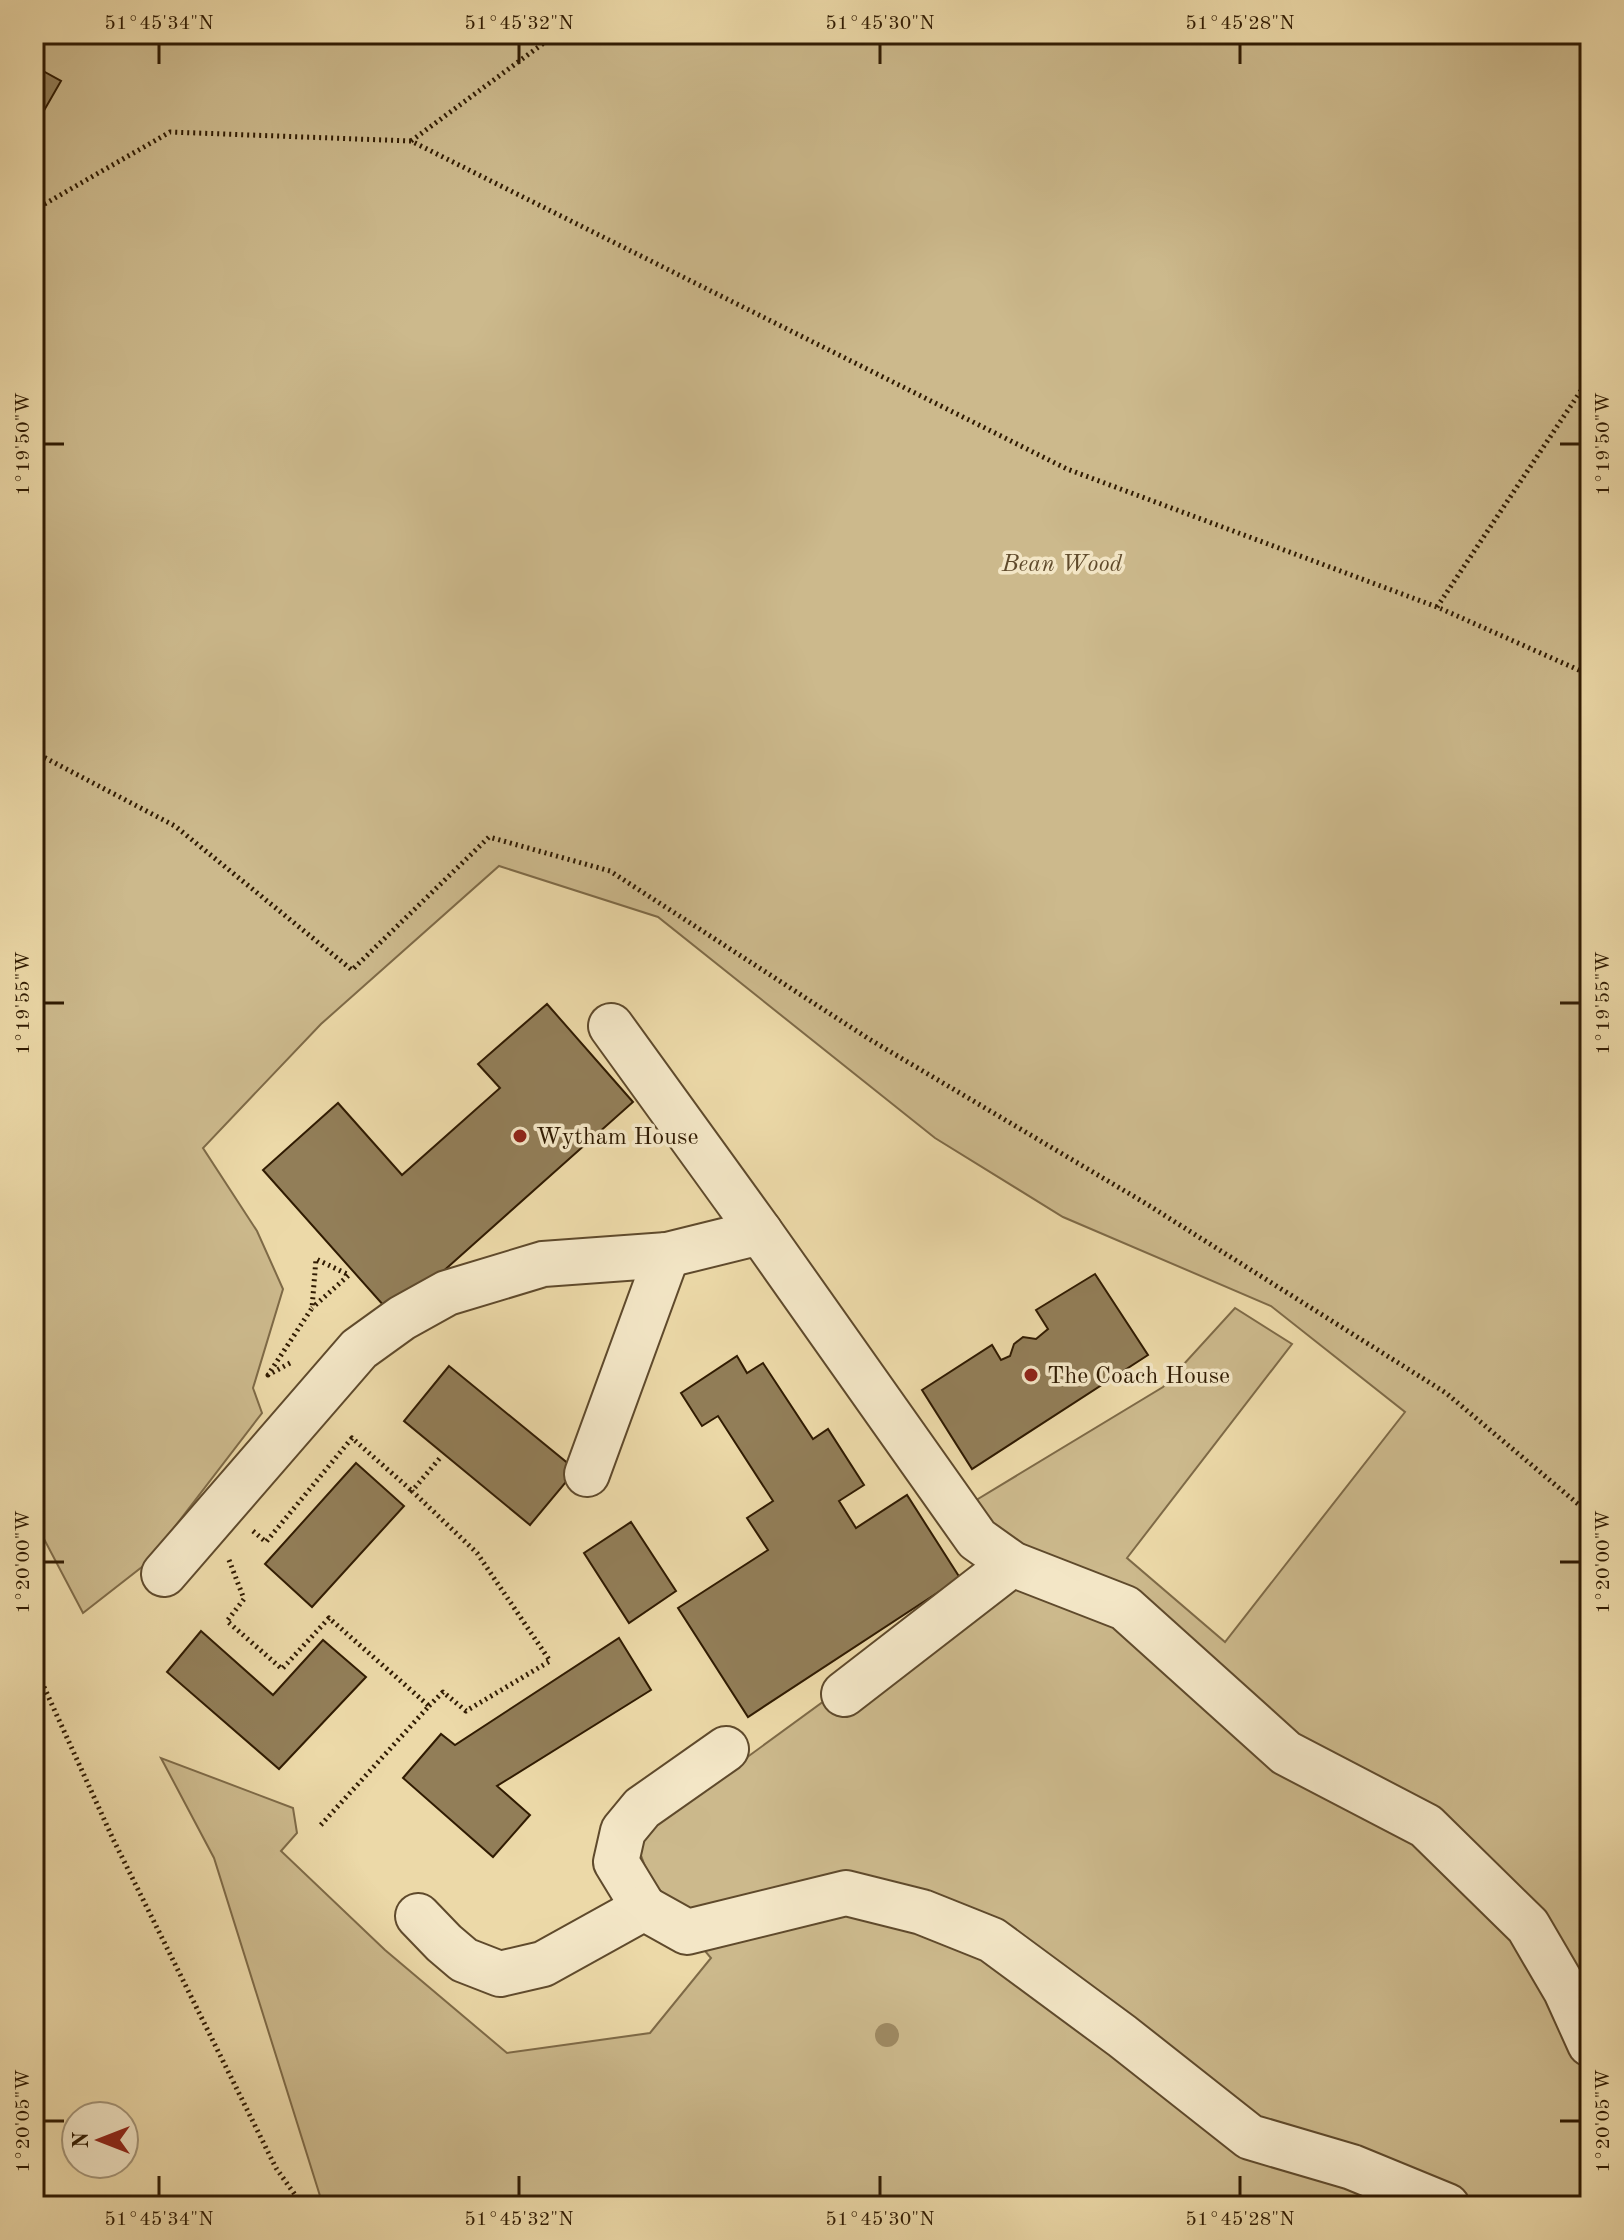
<svg xmlns="http://www.w3.org/2000/svg" width="1624" height="2240" font-family="'Old Standard TT',serif">
  <rect width="100%" height="100%" fill="#ecd9a8"/>
  <filter id="stains"><feTurbulence type="fractalNoise" baseFrequency=".0025" numOctaves="4"/><feColorMatrix values="0 0 0 0 .2 0 0 0 0 .09 0 0 0 0 .02 0 0 0 .5 -.17"/></filter>
  <radialGradient id="worn" r=".72"><stop offset=".6" stop-color="#630" stop-opacity="0"/><stop offset="1" stop-color="#630" stop-opacity=".3"/></radialGradient>
  <polygon fill="#ccb98c" stroke="#7e6a47" stroke-width="2" points="34,34 1590,34 1590,2206 327,2206 321,2199 214,1858 161,1758 293,1808 297,1833 281,1851 385,1950 507,2053 650,2033 711,1958 654,1891 635,1839 1027,1553 968,1505 1163,1387 1235,1308 1292,1344 1127,1558 1225,1642 1405,1412 1271,1306 1063,1217 935,1138 658,917 499,866 321,1024 203,1148 257,1231 283,1289 253,1388 262,1413 147,1563 83,1613 34,1520"/>
  <g fill="#927e58" stroke="#301b02" stroke-width="2">
    <polygon points="34,66 61,81 38,121 34,119"/>
    <polygon points="547,1004 633,1102 393,1316 263,1170 338,1103 402,1175 500,1088 478,1064"/>
    <polygon points="1095,1274 1148,1355 972,1469 922,1390 992,1345 1001,1360 1010,1356 1014,1344 1023,1337 1036,1339 1048,1329 1036,1310"/>
    <polygon points="737,1356 747,1373 763,1363 813,1439 828,1429 864,1485 839,1501 856,1528 907,1495 960,1578 748,1717 678,1608 768,1550 747,1518 773,1501 718,1416 702,1426 681,1393"/>
    <polygon points="449,1366 576,1470 530,1525 404,1421"/>
    <polygon points="356,1463 404,1506 312,1607 265,1564"/>
    <polygon points="631,1522 676,1591 629,1623 584,1553"/>
    <polygon points="201,1631 273,1695 323,1640 366,1677 279,1769 167,1672"/>
    <polygon points="619,1638 651,1690 497,1786 530,1815 493,1857 403,1778 441,1734 455,1745"/>
  </g>
  <g fill="none" stroke-linecap="round" stroke-linejoin="round">
    <g stroke="#5f4a2c" stroke-width="48">
      <g id="minor">
        <polyline points="611,1026 760,1232"/>
        <polyline points="587,1474 667,1255"/>
        <polyline points="164,1574 359,1349 402,1318 447,1293 543,1264 667,1255 760,1232 977,1539 1012,1564 1125,1608 1286,1753 1426,1826 1528,1926 1566,1991 1590,2044"/>
        <polyline points="844,1694 1012,1564"/>
        <polyline points="644,1908 616,1862 623,1831 642,1808 726,1749"/>
        <polyline points="418,1916 444,1943 464,1960 500,1974 543,1964 644,1908 687,1932 846,1893 922,1912 992,1940 1122,2036 1250,2137 1352,2167 1447,2206"/>
      </g>
    </g>
    <g stroke="#301b02" stroke-width="5" stroke-dasharray="2 4" stroke-linecap="butt">
      <polyline points="411,141 556,34"/>
      <polyline points="34,210 170,132 411,141 1067,469 1437,607 1590,675"/>
      <polyline points="1437,607 1590,377"/>
      <polyline points="34,752 175,826 352,970 489,837 610,871 869,1039 1145,1203 1446,1393 1590,1514"/>
      <polyline points="290,1363 268,1375 312,1308 316,1259 349,1275 312,1308"/>
      <polyline points="253,1531 266,1542 352,1438 412,1491"/>
      <polyline points="229,1560 244,1599 227,1621 282,1669 329,1618 429,1706 319,1827"/>
      <polyline points="34,1665 113,1839 276,2168 303,2206"/>
      <polyline points="429,1706 443,1692 466,1711 550,1661 477,1553 412,1491 440,1458"/>
    </g>
    <use href="#minor" stroke="#f3e6c6" stroke-width="44"/>
  </g>
  <circle fill="#9e8a63" cx="887" cy="2035" r="12"/>
  <path fill="none" stroke="#301b02" stroke-width="3" d="M 159,44 L 159,64M 519,44 L 519,64M 880,44 L 880,64M 1240,44 L 1240,64M 44,444 L 64,444M 1560,444 L 1580,444M 44,1003 L 64,1003M 1560,1003 L 1580,1003M 44,1562 L 64,1562M 1560,1562 L 1580,1562M 44,2121 L 64,2121M 1560,2121 L 1580,2121M 159,2176 L 159,2196M 519,2176 L 519,2196M 880,2176 L 880,2196M 1240,2176 L 1240,2196"/>
  <g fill="#8f2418" stroke="#f3e6c6" stroke-width="3">
    <circle cx="520" cy="1136" r="8"/>
    <circle cx="1031" cy="1375" r="8"/>
  </g>
  <g text-anchor="middle" stroke-width="7" stroke-linejoin="round" paint-order="stroke">
    <g font-size="24" font-style="italic" fill="#5f4a2b" stroke="#f3e6c6">
      <text x="1062" y="571">Bean Wood</text>
    </g>
    <g font-size="24" fill="#301b02" stroke="#f3e6c6" text-anchor="start">
      <text x="536" y="1144">Wytham House</text>
      <text x="1047" y="1383">The Coach House</text>
    </g>
  </g>
  <rect width="1624" height="2240" fill="none" stroke="#ecd9a8" stroke-width="88"/>
  <g transform="translate(100 2140) rotate(270)"><circle r="38" fill="#f3e6c6" stroke="#a59578" stroke-width="2"/>
  <path d="M0-6L14 30L0 20L-14 30Z" fill="#8f2418"/>
  <text y="-12" font-size="22" font-weight="bold" text-anchor="middle" fill="#301b02">N</text>
  </g>
  <rect x="44" y="44" width="1536" height="2152" fill="none" stroke="#301b02" stroke-width="3"/>
  <g font-size="20" text-anchor="middle" fill="#301b02">
    <text x="159" y="29">51°45'34"N</text>
    <text x="519" y="29">51°45'32"N</text>
    <text x="880" y="29">51°45'30"N</text>
    <text x="1240" y="29">51°45'28"N</text>
    <text transform="translate(1602 444) rotate(-90)" y="7">1°19'50"W</text>
    <text transform="translate(22 444) rotate(-90)" y="7">1°19'50"W</text>
    <text transform="translate(1602 1003) rotate(-90)" y="7">1°19'55"W</text>
    <text transform="translate(22 1003) rotate(-90)" y="7">1°19'55"W</text>
    <text transform="translate(1602 1562) rotate(-90)" y="7">1°20'00"W</text>
    <text transform="translate(22 1562) rotate(-90)" y="7">1°20'00"W</text>
    <text transform="translate(1602 2121) rotate(-90)" y="7">1°20'05"W</text>
    <text transform="translate(22 2121) rotate(-90)" y="7">1°20'05"W</text>
    <text x="159" y="2225">51°45'34"N</text>
    <text x="519" y="2225">51°45'32"N</text>
    <text x="880" y="2225">51°45'30"N</text>
    <text x="1240" y="2225">51°45'28"N</text>
  </g>
  <rect width="100%" height="100%" filter="url(#stains)"/>
  <rect width="100%" height="100%" fill="url(#worn)"/>
</svg>
